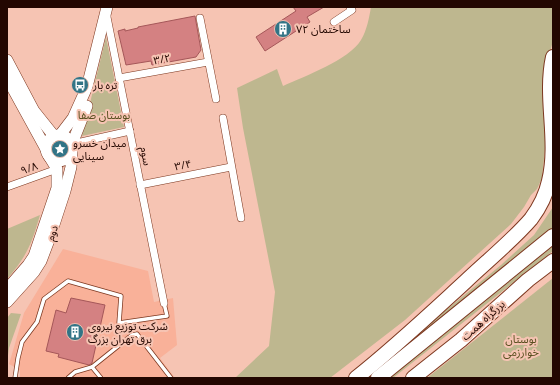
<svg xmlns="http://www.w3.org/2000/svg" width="560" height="385" font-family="'Titillium Web','Noto Sans Arabic',sans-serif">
  <rect width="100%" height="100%" fill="#f6c4b3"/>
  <polygon fill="#f9b199" points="63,249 148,271 154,302 173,298 177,345 160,358 175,378 20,378 20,370 9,364 24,313"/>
  <g fill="#beb78f">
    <path d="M 371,7 L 553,7 L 553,41 L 548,59 L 545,149 L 542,178 L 537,189 L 531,195 L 524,207 L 511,224 L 405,320 L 330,378 L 235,378 L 269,346 L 275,292 L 243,128 L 237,88 L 277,69 L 283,86 C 305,76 349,60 361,40 C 367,30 369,18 371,7 Z"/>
    <polygon points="106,37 124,127 82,136"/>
    <polygon points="553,207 553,228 370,378 363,378 501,265 534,235"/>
    <path d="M 40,215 C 32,243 27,256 7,279 L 7,229 Z"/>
    <polygon points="553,246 553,251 393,378 386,378"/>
    <polygon points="553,278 553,378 427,378"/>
    <polygon points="11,313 21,314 9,348 7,363 7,318"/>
  </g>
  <g fill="#d48182" stroke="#a55759">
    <polygon points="293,7 324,7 307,17 310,22 265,51 256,37 296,11"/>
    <polygon points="195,16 201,50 196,57 152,65 151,61 126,65 118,31 125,29 125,31 138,28 138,27"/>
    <polygon points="71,298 105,305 92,363 89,365 58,357 59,354 46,351 56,310 66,313"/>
  </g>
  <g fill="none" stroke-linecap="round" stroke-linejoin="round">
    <g stroke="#7d3820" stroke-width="5">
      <g id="lane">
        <polyline points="15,378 18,358 22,342 37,322 44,299 68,281 121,296 119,323 167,316 164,303"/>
        <polyline points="68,378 75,372 92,367"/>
        <polyline points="101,378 92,367 132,335 137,334 171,378"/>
      </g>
    </g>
    <g stroke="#7d3820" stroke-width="8">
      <g id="street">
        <polyline points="107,17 164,303"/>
        <polyline points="200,18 216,99"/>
        <polyline points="334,22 352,10 350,7"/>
        <polyline points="119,78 208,62"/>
        <polyline points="223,118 241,218"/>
        <polyline points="72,144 130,131"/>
        <polyline points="140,185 231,167"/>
        <polyline points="7,187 57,169"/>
      </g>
    </g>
    <g stroke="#7d3820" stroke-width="12">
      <g id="secondary">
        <polyline points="7,60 34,111 54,136"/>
        <polyline points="7,78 46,149"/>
        <polyline points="60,135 73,118 87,87 107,7"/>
        <circle cx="59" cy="148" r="13"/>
        <polyline points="72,144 87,106"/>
        <polyline points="7,289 28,265 34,256 57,188 57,169 49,156"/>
        <polyline points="7,302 34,272 41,261 49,240 65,191 71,167 72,152"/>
      </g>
    </g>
    <g stroke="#7d3820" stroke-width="16">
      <g id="highway">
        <path d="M 356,378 C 394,348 429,315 465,282 C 486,262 513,240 531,219 C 540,207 546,195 549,181 C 559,140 544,98 553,57"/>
        <polyline points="378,378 553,236"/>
        <polyline points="413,378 461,340 528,280 553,261"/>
      </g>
    </g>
    <use href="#lane" stroke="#fff" stroke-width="3.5"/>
    <use href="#street" stroke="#fff" stroke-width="7"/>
    <use href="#secondary" stroke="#fff" stroke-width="11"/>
    <use href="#highway" stroke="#fff" stroke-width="14"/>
  </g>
  <defs>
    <g id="building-disc" transform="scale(0.9)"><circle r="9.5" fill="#327486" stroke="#f6c4b3"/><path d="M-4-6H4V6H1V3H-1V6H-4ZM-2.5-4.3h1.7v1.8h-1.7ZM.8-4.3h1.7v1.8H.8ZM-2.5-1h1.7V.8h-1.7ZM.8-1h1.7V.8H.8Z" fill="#fff"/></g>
    <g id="bus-disc" transform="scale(0.9)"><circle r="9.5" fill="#327486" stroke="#f6c4b3"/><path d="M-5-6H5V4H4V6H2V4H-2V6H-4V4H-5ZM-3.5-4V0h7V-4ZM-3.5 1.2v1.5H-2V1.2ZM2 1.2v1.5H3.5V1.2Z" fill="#fff"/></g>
    <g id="sight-disc" transform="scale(0.9)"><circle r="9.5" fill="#327486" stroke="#f6c4b3"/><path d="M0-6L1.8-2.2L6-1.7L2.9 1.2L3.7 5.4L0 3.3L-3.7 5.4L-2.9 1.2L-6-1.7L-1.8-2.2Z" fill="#fff"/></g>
  </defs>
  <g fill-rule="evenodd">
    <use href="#building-disc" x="283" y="29"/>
    <use href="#bus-disc" x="80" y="85"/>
    <use href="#sight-disc" x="60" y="149"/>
    <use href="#building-disc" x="75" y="332"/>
  </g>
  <g text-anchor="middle" stroke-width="4" stroke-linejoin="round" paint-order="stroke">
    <g font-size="11" fill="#230701" stroke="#f6c4b3" text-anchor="start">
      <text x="296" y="33">ساختمان ۷۲</text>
      <text x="93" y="89">تره بار</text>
      <text x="73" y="147">میدان خسرو<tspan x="73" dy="13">سینایی</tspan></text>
      <text x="88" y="330">شرکت توزیع نیروی<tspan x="88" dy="13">برق تهران بزرگ</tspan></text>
    </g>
    <g font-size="11" fill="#230701" stroke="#f6c4b3">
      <text transform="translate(162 59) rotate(-10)" y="4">۳/۲</text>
      <text transform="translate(146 156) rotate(79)" y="4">سوم</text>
      <text transform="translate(183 165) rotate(-11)" y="4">۳/۴</text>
      <text transform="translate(29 168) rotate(-20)" y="4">۹/۸</text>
      <text transform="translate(52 233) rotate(-72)" y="4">دوم</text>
      <text transform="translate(483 320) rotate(-42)" y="4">بزرگراه همت</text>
    </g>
    <g font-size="11" fill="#584f1f" stroke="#f6c4b3">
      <text x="104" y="119">بوستان صفا</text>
      <text x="521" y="343">بوستان<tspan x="521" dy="13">خوارزمی</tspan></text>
    </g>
  </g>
  <rect width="560" height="385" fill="none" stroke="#230701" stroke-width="16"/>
</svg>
